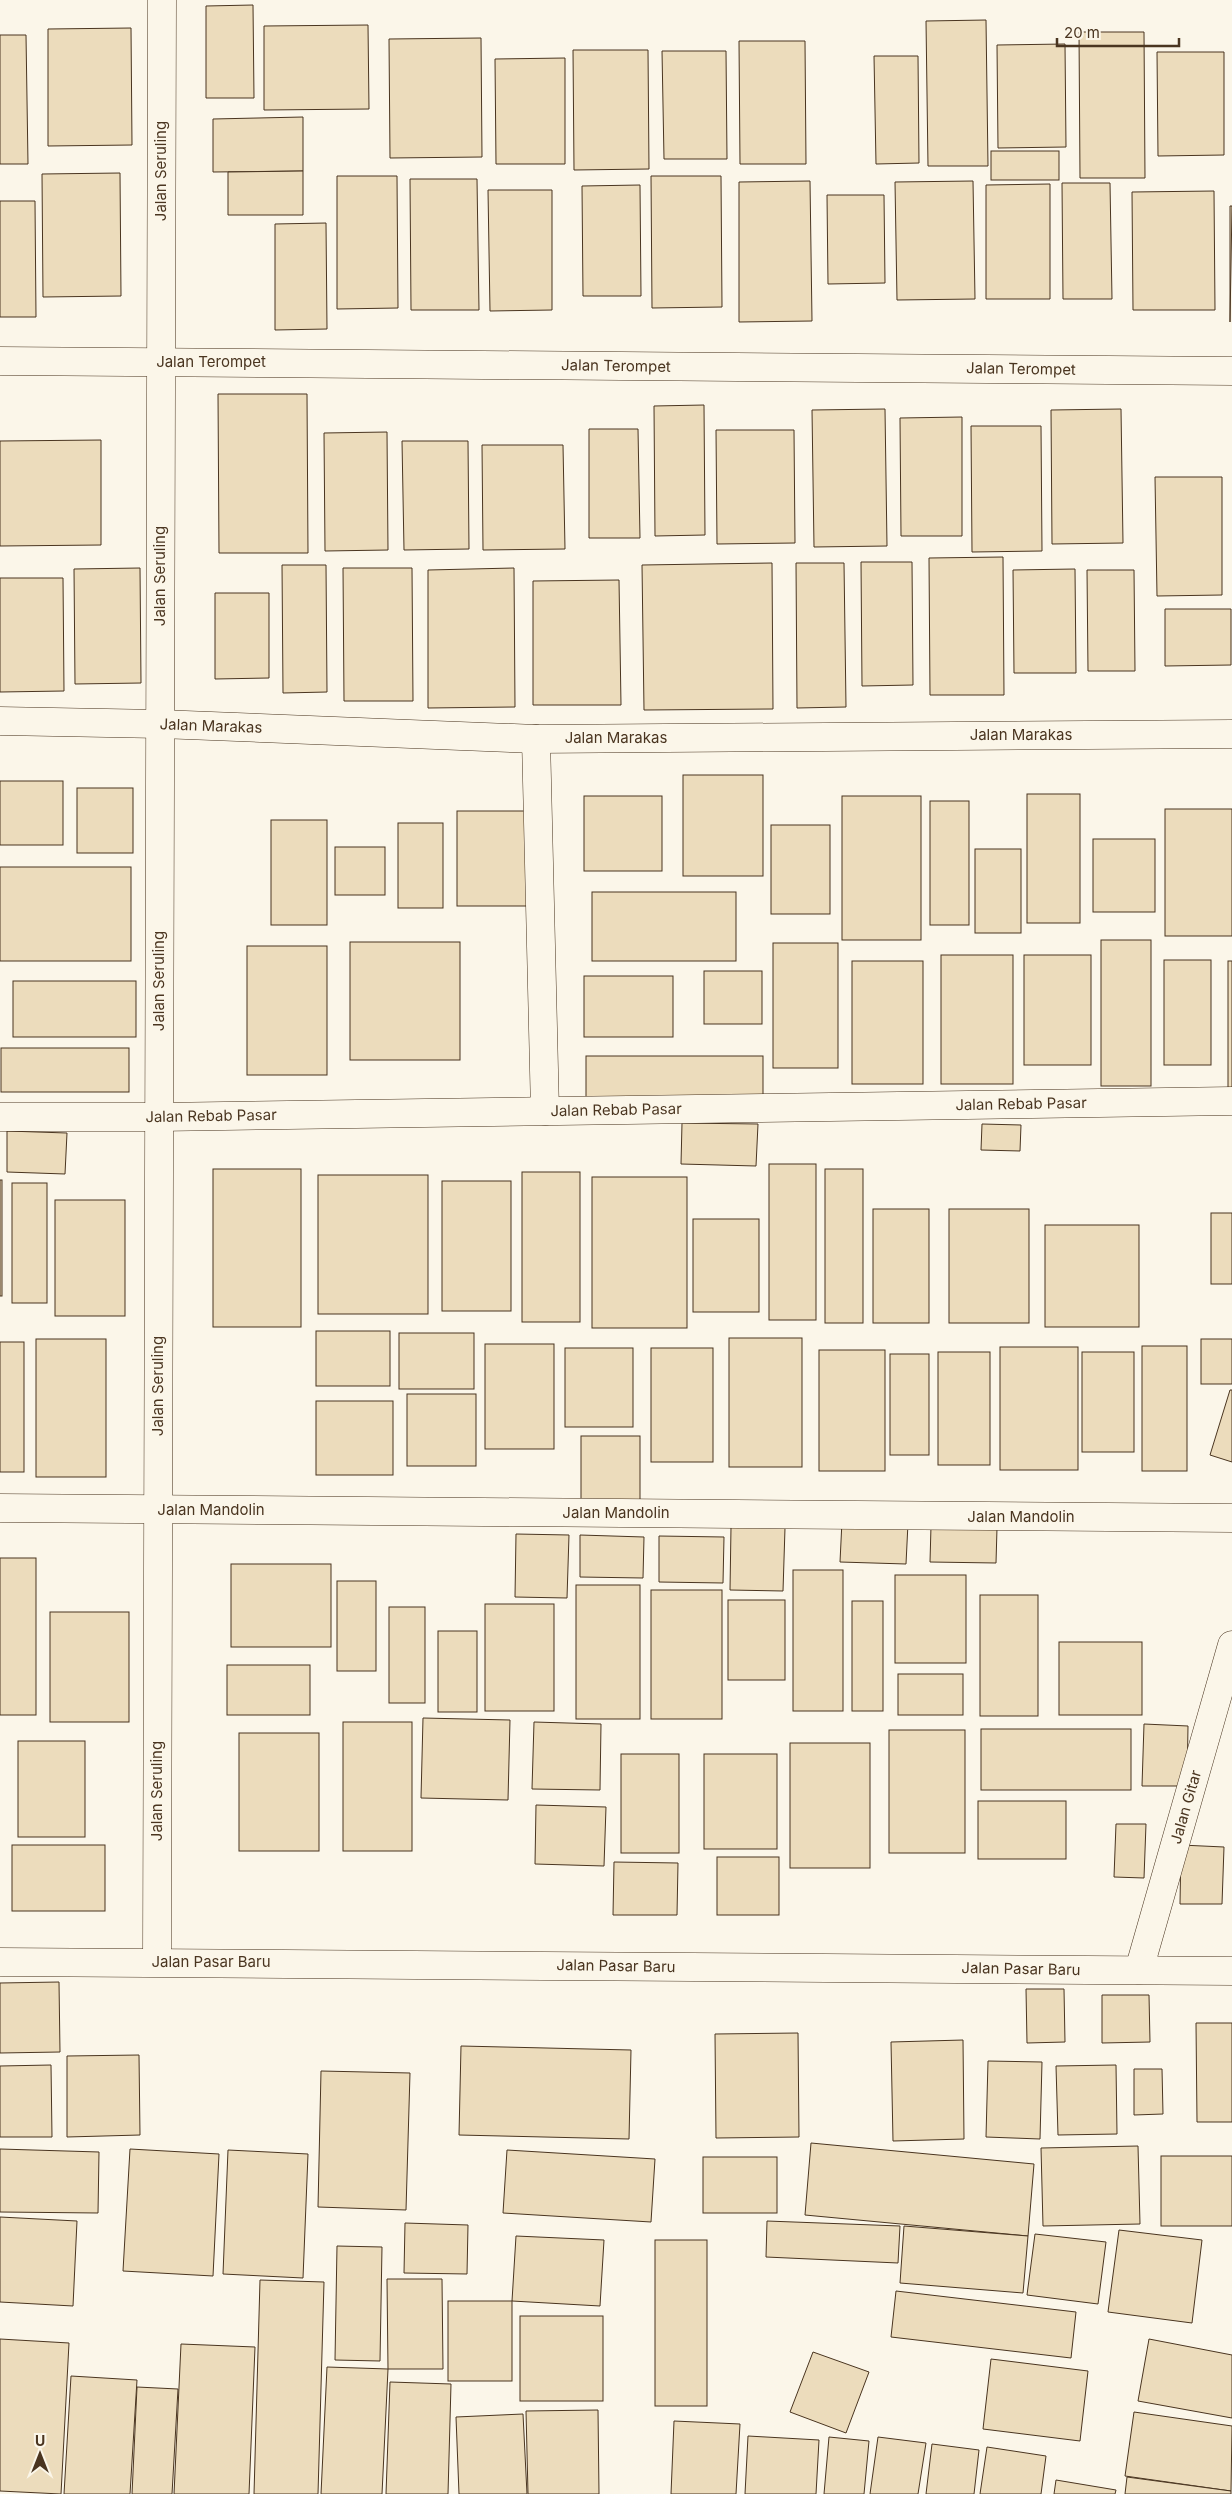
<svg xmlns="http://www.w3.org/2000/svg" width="1232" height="2494" font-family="Inter,sans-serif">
  <rect width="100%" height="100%" fill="#fbf6e9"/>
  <g fill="#ecdcbc" stroke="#4a3520">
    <polygon points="253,5 254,98 206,98 206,6"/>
    <polygon points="986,20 988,166 928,166 926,21"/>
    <polygon points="368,25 369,109 264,110 264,26"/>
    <polygon points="131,28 132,145 48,146 48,29"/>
    <polygon points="1079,32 1144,32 1145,178 1080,178"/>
    <polygon points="0,35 26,35 28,164 0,164"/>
    <polygon points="481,38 482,157 390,158 389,39"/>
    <polygon points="739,41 805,41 806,164 740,164"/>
    <polygon points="1065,44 1066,147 998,148 997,45"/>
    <polygon points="573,50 648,50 649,169 574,170"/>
    <polygon points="662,51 726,51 727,159 664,159"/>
    <polygon points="1157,52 1224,52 1224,155 1158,156"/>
    <polygon points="874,56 918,56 919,163 876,164"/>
    <polygon points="565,58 565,164 496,164 495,59"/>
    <polygon points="303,117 303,171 213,172 213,119"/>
    <rect x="991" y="151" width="68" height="29"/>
    <polygon points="303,171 303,215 228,215 228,172"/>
    <polygon points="120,173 121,296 43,297 42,174"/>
    <polygon points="337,176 397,176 398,308 337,309"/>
    <polygon points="651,176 721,176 722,307 652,308"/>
    <polygon points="410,179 477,179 479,310 411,310"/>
    <polygon points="810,181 812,321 739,322 739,182"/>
    <polygon points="973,181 975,299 897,300 895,182"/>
    <polygon points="1062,183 1110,183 1112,299 1063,299"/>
    <polygon points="1050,184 1050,299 986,299 986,185"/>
    <polygon points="640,185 641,296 583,296 582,186"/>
    <polygon points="488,190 552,190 552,310 490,311"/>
    <polygon points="1214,191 1215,310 1133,310 1132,192"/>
    <polygon points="827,195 884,195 885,283 828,284"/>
    <polygon points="0,201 35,201 36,317 0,317"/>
    <polygon points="1230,206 1232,206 1230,322"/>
    <polygon points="326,223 327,329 275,330 275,224"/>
    <polygon points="218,394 307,394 308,553 219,553"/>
    <polygon points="704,405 705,535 655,536 654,406"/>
    <polygon points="885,409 887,546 814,547 812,410"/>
    <polygon points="1121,409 1123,543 1052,544 1051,410"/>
    <polygon points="962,417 962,536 901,536 900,418"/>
    <polygon points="971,426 1041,426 1042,551 972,552"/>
    <polygon points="589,429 638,429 640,538 589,538"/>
    <polygon points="716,430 794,430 795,543 717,544"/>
    <polygon points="387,432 388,550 325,551 324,433"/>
    <polygon points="101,440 101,545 0,546 0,441"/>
    <polygon points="402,441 468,441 469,549 404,550"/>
    <polygon points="482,445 563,445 565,549 483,550"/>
    <polygon points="1155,477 1222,477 1222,595 1157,596"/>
    <polygon points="1003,557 1004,695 930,695 929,558"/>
    <polygon points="861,562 912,562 913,685 862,686"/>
    <polygon points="772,563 773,709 644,710 642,565"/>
    <polygon points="796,563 844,563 846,707 797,708"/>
    <polygon points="282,565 326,565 327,692 283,693"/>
    <polygon points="140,568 141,683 75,684 74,569"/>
    <polygon points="343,568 412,568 413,701 344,701"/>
    <polygon points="514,568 515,707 428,708 428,570"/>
    <polygon points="1075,569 1076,673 1014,673 1013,570"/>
    <polygon points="1087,570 1134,570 1135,671 1088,671"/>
    <polygon points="0,578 63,578 64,691 0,692"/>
    <polygon points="619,580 621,705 533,705 533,581"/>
    <polygon points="215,593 269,593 269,678 215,679"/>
    <polygon points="1165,609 1231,609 1231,665 1165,666"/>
    <rect x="683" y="775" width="80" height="101"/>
    <rect x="0" y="781" width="63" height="64"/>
    <rect x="77" y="788" width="56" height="65"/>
    <rect x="1027" y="794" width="53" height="129"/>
    <rect x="584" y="796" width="78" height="75"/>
    <rect x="842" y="796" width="79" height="144"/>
    <rect x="930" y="801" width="39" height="124"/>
    <rect x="1165" y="809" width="67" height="127"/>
    <rect x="457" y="811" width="76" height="95"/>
    <rect x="271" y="820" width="56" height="105"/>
    <rect x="398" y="823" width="45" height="85"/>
    <rect x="771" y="825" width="59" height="89"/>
    <rect x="1093" y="839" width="62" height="73"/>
    <rect x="335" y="847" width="50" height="48"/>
    <rect x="975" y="849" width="46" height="84"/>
    <rect x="0" y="867" width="131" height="94"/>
    <rect x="592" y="892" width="144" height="69"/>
    <rect x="1101" y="940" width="50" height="146"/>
    <rect x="350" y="942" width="110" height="118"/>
    <rect x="773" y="943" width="65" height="125"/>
    <rect x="247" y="946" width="80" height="129"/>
    <rect x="941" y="955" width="72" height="129"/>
    <rect x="1024" y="955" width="67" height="110"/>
    <rect x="1164" y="960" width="47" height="105"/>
    <rect x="852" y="961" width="71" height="123"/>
    <rect x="1228" y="961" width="4" height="127"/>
    <rect x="704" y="971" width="58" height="53"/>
    <rect x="584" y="976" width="89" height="61"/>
    <rect x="13" y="981" width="123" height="56"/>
    <rect x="1" y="1048" width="128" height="44"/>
    <rect x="586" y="1056" width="177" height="46"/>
    <polygon points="682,1123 758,1124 756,1166 681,1164"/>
    <polygon points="982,1124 1021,1125 1020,1151 981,1150"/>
    <polygon points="7,1131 67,1133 65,1174 7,1172"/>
    <rect x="769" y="1164" width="47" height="156"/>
    <rect x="213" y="1169" width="88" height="158"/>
    <rect x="825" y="1169" width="38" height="154"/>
    <rect x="522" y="1172" width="58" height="150"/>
    <rect x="318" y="1175" width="110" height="139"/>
    <rect x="592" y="1177" width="95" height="151"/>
    <rect x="0" y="1180" width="2" height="116"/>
    <rect x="442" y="1181" width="69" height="130"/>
    <rect x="12" y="1183" width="35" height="120"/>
    <rect x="55" y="1200" width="70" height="116"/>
    <rect x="873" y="1209" width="56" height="114"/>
    <rect x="949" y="1209" width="80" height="114"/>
    <rect x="1211" y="1213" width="21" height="71"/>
    <rect x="693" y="1219" width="66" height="93"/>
    <rect x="1045" y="1225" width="94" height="102"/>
    <rect x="316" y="1331" width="74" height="55"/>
    <rect x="399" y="1333" width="75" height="56"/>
    <rect x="729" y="1338" width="73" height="129"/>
    <rect x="36" y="1339" width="70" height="138"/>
    <rect x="1201" y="1339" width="31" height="45"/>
    <rect x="0" y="1342" width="24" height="130"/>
    <rect x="485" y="1344" width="69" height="105"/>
    <rect x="1142" y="1346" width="45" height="125"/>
    <rect x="1000" y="1347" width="78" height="123"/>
    <rect x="565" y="1348" width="68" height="79"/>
    <rect x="651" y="1348" width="62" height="114"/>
    <rect x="819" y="1350" width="66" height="121"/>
    <rect x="938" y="1352" width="52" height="113"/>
    <rect x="1082" y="1352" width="52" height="100"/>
    <rect x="890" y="1354" width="39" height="101"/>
    <polygon points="1230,1390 1232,1390 1232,1462 1210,1455"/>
    <rect x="407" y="1394" width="69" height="72"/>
    <rect x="316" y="1401" width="77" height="74"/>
    <rect x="581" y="1436" width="59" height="64"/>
    <polygon points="842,1521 908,1523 906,1564 840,1562"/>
    <polygon points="931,1526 997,1528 996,1563 930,1562"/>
    <polygon points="731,1527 785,1528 783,1591 730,1590"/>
    <polygon points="516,1534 569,1535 567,1598 515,1597"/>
    <polygon points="580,1535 644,1537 643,1578 580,1577"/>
    <polygon points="659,1536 724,1537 723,1583 659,1582"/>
    <rect x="0" y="1558" width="36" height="157"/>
    <rect x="231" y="1564" width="100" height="83"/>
    <rect x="793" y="1570" width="50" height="141"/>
    <rect x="895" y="1575" width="71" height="88"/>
    <rect x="337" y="1581" width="39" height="90"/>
    <rect x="576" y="1585" width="64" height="134"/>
    <rect x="651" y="1590" width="71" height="129"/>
    <rect x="980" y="1595" width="58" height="121"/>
    <rect x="728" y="1600" width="57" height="80"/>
    <rect x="852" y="1601" width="31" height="110"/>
    <rect x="485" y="1604" width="69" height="107"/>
    <rect x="389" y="1607" width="36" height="96"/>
    <rect x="50" y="1612" width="79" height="110"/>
    <rect x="438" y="1631" width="39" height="81"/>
    <rect x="1059" y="1642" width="83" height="73"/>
    <rect x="227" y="1665" width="83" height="50"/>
    <rect x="898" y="1674" width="65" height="41"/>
    <polygon points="423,1718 510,1720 508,1800 421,1798"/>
    <rect x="343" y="1722" width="69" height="129"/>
    <polygon points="534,1722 601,1724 600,1790 532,1789"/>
    <polygon points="1144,1724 1188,1726 1187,1786 1142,1786"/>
    <rect x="981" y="1729" width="150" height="61"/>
    <rect x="889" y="1730" width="76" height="123"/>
    <rect x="239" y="1733" width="80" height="118"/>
    <rect x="18" y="1741" width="67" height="96"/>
    <rect x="790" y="1743" width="80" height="125"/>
    <rect x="621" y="1754" width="58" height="99"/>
    <rect x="704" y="1754" width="73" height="95"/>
    <rect x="978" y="1801" width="88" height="58"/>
    <polygon points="536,1805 606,1807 604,1866 535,1864"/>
    <polygon points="1116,1824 1146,1824 1144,1878 1114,1877"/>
    <rect x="12" y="1845" width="93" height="66"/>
    <polygon points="1181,1845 1224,1847 1222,1904 1180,1904"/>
    <rect x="717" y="1857" width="62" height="58"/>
    <polygon points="614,1862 678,1863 677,1915 613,1915"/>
    <polygon points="59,1982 60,2052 0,2053 0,1983"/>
    <polygon points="1026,1989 1064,1989 1065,2042 1027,2043"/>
    <polygon points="1102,1995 1149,1995 1150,2042 1102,2043"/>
    <polygon points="1196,2023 1232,2023 1232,2122 1197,2122"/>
    <polygon points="798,2033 799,2137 716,2138 715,2034"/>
    <polygon points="963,2040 964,2139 893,2141 891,2042"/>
    <polygon points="461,2046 631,2050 629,2139 459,2135"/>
    <polygon points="139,2055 140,2135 67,2137 67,2056"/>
    <polygon points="988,2061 1042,2062 1040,2139 986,2137"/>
    <polygon points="51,2065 52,2137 0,2137 0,2066"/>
    <polygon points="1116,2065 1117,2134 1058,2135 1056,2066"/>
    <polygon points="1134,2069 1162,2069 1163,2114 1134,2115"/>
    <polygon points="321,2071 410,2073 406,2210 318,2207"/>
    <polygon points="811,2143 1034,2164 1028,2236 805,2215"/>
    <polygon points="1138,2146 1140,2224 1043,2226 1041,2148"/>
    <polygon points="0,2149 99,2152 98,2213 0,2212"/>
    <polygon points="130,2149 219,2154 213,2276 123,2271"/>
    <polygon points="228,2150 308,2154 303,2278 223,2274"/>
    <polygon points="507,2150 655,2159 651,2222 503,2213"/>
    <rect x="1161" y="2156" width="71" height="70"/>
    <rect x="703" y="2157" width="74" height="56"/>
    <polygon points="0,2217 77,2221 73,2306 0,2302"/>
    <polygon points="767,2221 900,2226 898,2263 766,2257"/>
    <polygon points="405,2223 468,2225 467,2274 404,2273"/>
    <polygon points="904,2226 1028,2236 1023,2293 900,2283"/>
    <polygon points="1119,2230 1202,2240 1192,2323 1108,2312"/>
    <polygon points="1035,2234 1106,2242 1098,2304 1027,2295"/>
    <polygon points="516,2236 604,2240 600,2306 512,2301"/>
    <rect x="655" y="2240" width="52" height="166"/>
    <polygon points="337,2246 382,2247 380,2361 335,2360"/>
    <polygon points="387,2279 442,2279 443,2369 388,2369"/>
    <polygon points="260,2280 324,2282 318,2494 254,2494"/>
    <polygon points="896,2291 1076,2312 1071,2358 891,2337"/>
    <rect x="448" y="2301" width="64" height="80"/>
    <rect x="520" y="2316" width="83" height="85"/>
    <polygon points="0,2339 69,2343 61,2494 0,2491"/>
    <polygon points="1149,2339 1232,2355 1232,2418 1138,2401"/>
    <polygon points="181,2344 255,2347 249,2494 174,2494"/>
    <polygon points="813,2352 869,2372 846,2433 790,2412"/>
    <polygon points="991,2359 1088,2371 1080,2441 983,2429"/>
    <polygon points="327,2367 388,2369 382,2494 321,2494"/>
    <polygon points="71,2376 137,2380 130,2494 64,2494"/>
    <polygon points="390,2382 451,2384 448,2494 386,2494"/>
    <polygon points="137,2387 178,2389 172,2494 132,2494"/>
    <polygon points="598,2410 599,2494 528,2494 526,2411"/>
    <polygon points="1134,2412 1232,2426 1231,2491 1125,2476"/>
    <polygon points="523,2414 527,2494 459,2494 456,2417"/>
    <polygon points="674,2421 740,2424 736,2494 671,2494"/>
    <polygon points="748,2436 819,2440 816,2494 745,2494"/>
    <polygon points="829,2437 869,2441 864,2494 824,2494"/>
    <polygon points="878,2437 926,2443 918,2494 870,2494"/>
    <polygon points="932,2444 979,2450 974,2494 926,2494"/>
    <polygon points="987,2447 1046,2456 1041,2494 980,2494"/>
    <polygon points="1127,2477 1231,2491 1231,2494 1125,2494"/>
    <polygon points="1056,2480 1116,2490 1115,2494 1054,2494"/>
  </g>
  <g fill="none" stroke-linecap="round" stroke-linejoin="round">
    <g stroke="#4a3520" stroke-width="29">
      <g id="street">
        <polyline points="0,361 1232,371"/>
        <polyline points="0,721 160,724 536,739 1232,734"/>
        <polyline points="536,739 545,1111"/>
        <polyline points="0,1117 159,1117 1232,1101"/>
        <polyline points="0,1508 1232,1518"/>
        <polyline points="157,1961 162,0"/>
        <polyline points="1139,1970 1232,1645"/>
      </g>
    </g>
    <g stroke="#4a3520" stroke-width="29">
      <polyline id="secondary" points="0,1962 1232,1971"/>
    </g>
    <use href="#street" stroke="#fbf6e9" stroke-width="28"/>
    <use href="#secondary" stroke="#fbf6e9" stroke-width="28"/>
  </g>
  <g text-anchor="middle" stroke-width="4" stroke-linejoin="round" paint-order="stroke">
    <g font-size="15" fill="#4a3520" stroke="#fbf6e9">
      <text transform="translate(161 171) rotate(-90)" y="5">Jalan Seruling</text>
      <text x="211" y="367">Jalan Terompet</text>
      <text transform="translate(616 366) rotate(1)" y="5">Jalan Terompet</text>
      <text transform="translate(1021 369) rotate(1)" y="5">Jalan Terompet</text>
      <text transform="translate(160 576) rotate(-90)" y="5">Jalan Seruling</text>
      <text transform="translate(211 726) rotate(2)" y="5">Jalan Marakas</text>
      <text x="1021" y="740">Jalan Marakas</text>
      <text x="616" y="743">Jalan Marakas</text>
      <text transform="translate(159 981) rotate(-90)" y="5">Jalan Seruling</text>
      <text transform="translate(1021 1104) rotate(-1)" y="5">Jalan Rebab Pasar</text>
      <text transform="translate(616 1110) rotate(-1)" y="5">Jalan Rebab Pasar</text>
      <text transform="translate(211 1116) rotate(-1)" y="5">Jalan Rebab Pasar</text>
      <text transform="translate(158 1386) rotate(-90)" y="5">Jalan Seruling</text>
      <text x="211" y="1515">Jalan Mandolin</text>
      <text x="616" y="1518">Jalan Mandolin</text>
      <text x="1021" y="1522">Jalan Mandolin</text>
      <text transform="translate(157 1791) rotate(-90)" y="5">Jalan Seruling</text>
      <text transform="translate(1186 1807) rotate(-74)" y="5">Jalan Gitar</text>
      <text x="211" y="1967">Jalan Pasar Baru</text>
      <text transform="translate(616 1966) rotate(1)" y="5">Jalan Pasar Baru</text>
      <text transform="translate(1021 1969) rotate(1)" y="5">Jalan Pasar Baru</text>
    </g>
  </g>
  <g transform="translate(40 2454)" stroke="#fbf6e9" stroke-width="4" paint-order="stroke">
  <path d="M0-4L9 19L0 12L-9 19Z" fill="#4a3520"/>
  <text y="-8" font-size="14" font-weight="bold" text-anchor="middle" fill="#4a3520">U</text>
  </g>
  <path d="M1057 38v8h122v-8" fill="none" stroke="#4a3520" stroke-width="2.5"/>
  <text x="1064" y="38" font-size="15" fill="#4a3520" stroke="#fbf6e9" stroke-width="4" paint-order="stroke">20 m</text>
</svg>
